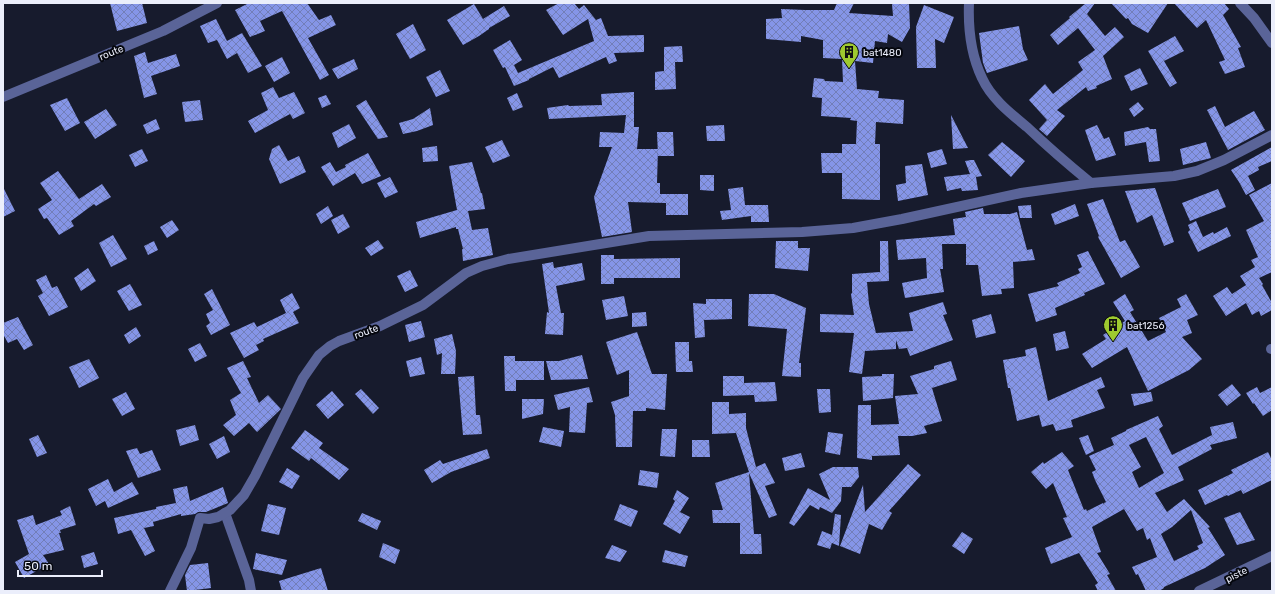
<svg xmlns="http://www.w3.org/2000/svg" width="1275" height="594" font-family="Rubik,sans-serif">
  <defs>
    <pattern id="building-cross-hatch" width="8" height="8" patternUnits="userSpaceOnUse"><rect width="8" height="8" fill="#8595e7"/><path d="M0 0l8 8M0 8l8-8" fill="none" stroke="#727eb8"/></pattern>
  </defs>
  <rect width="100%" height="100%" fill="#171b2d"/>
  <g fill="url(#building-cross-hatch)" fill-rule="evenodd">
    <polygon points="110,3 142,3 147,23 117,31"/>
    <polygon points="249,3 307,3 319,20 331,15 336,25 308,38 329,75 320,80 282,11 260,21 265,31 250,37 235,10"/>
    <polygon points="559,3 574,3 579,9 584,5 596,20 601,18 608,36 644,35 644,52 614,53 617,61 609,64 606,57 559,78 553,67 529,79 529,80 514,86 505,67 503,68 493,50 510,40 522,60 514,65 518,73 594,41 588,19 563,35 546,10"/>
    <polygon points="837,3 854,3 849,13 893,16 892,4 909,3 910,28 902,42 888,34 887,43 875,41 873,63 855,61 857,89 879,91 878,98 904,100 903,124 876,122 875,144 880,144 880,200 842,199 842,173 822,173 821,153 842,153 842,144 856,144 857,121 850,120 851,118 821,116 822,98 812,97 814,78 824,79 825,81 843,82 842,59 823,58 823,40 801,36 801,42 766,39 766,19 782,18 781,9 805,10 834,10"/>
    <polygon points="1086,3 1095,3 1087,14 1105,36 1115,27 1124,37 1103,56 1112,79 1096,86 1097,88 1088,91 1086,87 1057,110 1065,116 1047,136 1039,129 1047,120 1029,100 1045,84 1053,94 1083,70 1078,62 1095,50 1078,28 1058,45 1050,35 1070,18 1069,17"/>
    <polygon points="1111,3 1168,3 1148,33 1132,24 1128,18 1126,19"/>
    <polygon points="1174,3 1224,3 1229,9 1223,15 1241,47 1238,48 1245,67 1225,74 1219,62 1225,60 1206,20 1197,28"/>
    <polygon points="474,4 483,19 504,6 510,16 489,28 489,29 479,36 463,45 447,20"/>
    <polygon points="924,5 954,17 944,43 935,39 936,68 917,68 916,27"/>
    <polygon points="216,19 227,41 242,33 262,66 248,73 237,53 227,59 217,40 208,43 200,26"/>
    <polygon points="413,24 426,50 410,59 396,34"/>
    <polygon points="1019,26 1023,49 1028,60 987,73 983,63 979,33"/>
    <polygon points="1175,36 1184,51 1164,61 1177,83 1170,87 1148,51"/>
    <polygon points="682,46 683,62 675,62 676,89 655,90 655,72 664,71 664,47"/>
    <polygon points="145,52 148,63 176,54 180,66 151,76 157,94 144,98 134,56"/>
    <polygon points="282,57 290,73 274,82 265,66"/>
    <polygon points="354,59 358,69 338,79 332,69"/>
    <polygon points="1140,68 1148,84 1131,91 1124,76"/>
    <polygon points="440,70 450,91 436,97 426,77"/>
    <polygon points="273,87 279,98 294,92 305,113 293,119 290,114 255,133 248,121 268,110 261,93"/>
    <polygon points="634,92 634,127 639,127 637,149 658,149 657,183 660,183 660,194 688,194 688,215 666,215 666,203 628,202 632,232 602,237 594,197 612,147 599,147 600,132 624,133 626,115 549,119 547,108 568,105 569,106 602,105 601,94"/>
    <polygon points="517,93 523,107 513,111 507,98"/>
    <polygon points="326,95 331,104 322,108 318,98"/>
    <polygon points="67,98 80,123 65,131 50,105"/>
    <polygon points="200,100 203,120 185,122 182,102"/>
    <polygon points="366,100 388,137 378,139 356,106"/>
    <polygon points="1138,102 1144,109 1134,117 1129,109"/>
    <polygon points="1215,106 1225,127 1254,111 1265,130 1228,150 1207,110"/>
    <polygon points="430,108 433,125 417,131 403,134 399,123 413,119"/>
    <polygon points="106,109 117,125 95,139 84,122"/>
    <polygon points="951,115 968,148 953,149"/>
    <polygon points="156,119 160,129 147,134 143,125"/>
    <polygon points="349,124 356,138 338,148 332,133"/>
    <polygon points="724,125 725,141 707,141 706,126"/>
    <polygon points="1097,125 1104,139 1109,137 1116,155 1096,161 1085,130"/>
    <polygon points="1148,127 1150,129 1156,129 1160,161 1149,162 1146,142 1125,146 1124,132"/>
    <polygon points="657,132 673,132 674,156 658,156"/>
    <polygon points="502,140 510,156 493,163 485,147"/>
    <polygon points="1002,142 1025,161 1011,177 988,155"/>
    <polygon points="1206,142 1211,158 1183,165 1180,149"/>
    <polygon points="279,145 288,161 299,156 306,172 280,184 269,159 272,149"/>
    <polygon points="437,146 438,161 423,162 422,148"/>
    <polygon points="1272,147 1272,161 1258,167 1259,170 1248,176 1255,190 1246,195 1239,182 1231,170"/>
    <polygon points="142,149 148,161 135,167 129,155"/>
    <polygon points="942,149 947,164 931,168 927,153"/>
    <polygon points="368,153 381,176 362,184 355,173 333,186 321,167 330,162 336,172 346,167 345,165"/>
    <polygon points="971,160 974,160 982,176 976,177 978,190 962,191 961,188 947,191 944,177 970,174 965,161"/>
    <polygon points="472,162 481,193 482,193 485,209 468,211 472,230 488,228 493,255 463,261 462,249 463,249 458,229 456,229 456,227 420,238 416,222 457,210 449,166"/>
    <polygon points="922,164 928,195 898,201 896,185 906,183 905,166"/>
    <polygon points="58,171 79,199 102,184 111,197 96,206 94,204 71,221 74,226 59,235 47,218 44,219 38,209 52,200 40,183"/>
    <polygon points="700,175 714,175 714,191 700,190"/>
    <polygon points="390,177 398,192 385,198 377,183"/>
    <polygon points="1272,183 1272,272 1259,278 1263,284 1262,285 1272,303 1272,310 1261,316 1259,311 1252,315 1246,303 1226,316 1213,296 1227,287 1232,294 1246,285 1240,276 1255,267 1251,260 1258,257 1246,230 1264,221 1249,195"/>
    <polygon points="3,187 15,211 3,217"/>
    <polygon points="743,187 745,205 768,205 769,222 751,222 751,216 722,220 720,211 731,210 728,189"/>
    <polygon points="1155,188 1174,242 1164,246 1152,215 1137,223 1125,191"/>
    <polygon points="1218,189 1226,207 1190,221 1182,203"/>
    <polygon points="1103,199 1120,242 1125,240 1140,267 1121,278 1098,237 1099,236 1087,204"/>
    <polygon points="1075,204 1079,216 1055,225 1051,214"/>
    <polygon points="1031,205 1032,218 1020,218 1018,206"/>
    <polygon points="328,206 333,216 321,224 316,214"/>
    <polygon points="983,208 984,214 1010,214 1017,212 1027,250 1032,249 1035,260 1013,262 1014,288 1001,289 1002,294 982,296 978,265 966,265 966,244 942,244 943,269 940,269 944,292 905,298 902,283 927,278 926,258 898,260 896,240 955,235 953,219 966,217 965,212"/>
    <polygon points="343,214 350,227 338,234 331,220"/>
    <polygon points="172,220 179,230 167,238 160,227"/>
    <polygon points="1196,221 1203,237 1213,232 1214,234 1227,227 1231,236 1198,252 1188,232 1190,230 1188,225"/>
    <polygon points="113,235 127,259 111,267 99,243"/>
    <polygon points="378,240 384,248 371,256 365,248"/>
    <polygon points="154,241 158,250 148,255 144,246"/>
    <polygon points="776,241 798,241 798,248 810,248 808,271 775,268"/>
    <polygon points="880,241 888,241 889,281 867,282 869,304 876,333 913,331 909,313 943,302 947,314 943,315 953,340 910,356 907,348 899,349 896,340 896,349 865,351 862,374 849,372 854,333 820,332 820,314 854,315 851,294 852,293 852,274 880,272"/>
    <polygon points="1088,251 1105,284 1084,293 1085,295 1055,308 1057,315 1036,322 1028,294 1059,286 1057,283 1080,273 1078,269 1082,267 1077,255"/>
    <polygon points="601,255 614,255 614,259 680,258 680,278 614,278 614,284 601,284"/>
    <polygon points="553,262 554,268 582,263 585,280 556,286 561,313 564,313 563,335 545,334 547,312 549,313 542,264"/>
    <polygon points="88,268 96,281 81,291 74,278"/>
    <polygon points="410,270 418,286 405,292 397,276"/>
    <polygon points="46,275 52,288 57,286 68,307 49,316 38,296 43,293 36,280"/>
    <polygon points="130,284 142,305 129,311 117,291"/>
    <polygon points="212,289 230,325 211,335 206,326 210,323 206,314 213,310 204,294"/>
    <polygon points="292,293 300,308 293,312 299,323 263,339 264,341 256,345 259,350 244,358 230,333 254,322 257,327 286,313 280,300"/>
    <polygon points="749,294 774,294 806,308 799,363 801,363 801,377 782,376 787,329 748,326"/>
    <polygon points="1125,294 1134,310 1130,312 1148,341 1166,332 1159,318 1181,307 1177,299 1186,294 1198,315 1187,320 1192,333 1182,337 1202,359 1189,370 1148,391 1127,347 1092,368 1082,354 1106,339 1103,335 1125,321 1113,302"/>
    <polygon points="624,296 628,316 606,320 602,300"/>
    <polygon points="706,299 732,299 732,319 704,320 705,337 695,338 693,303 706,304"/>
    <polygon points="646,312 647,326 632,327 632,313"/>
    <polygon points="991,314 996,333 976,338 972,320"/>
    <polygon points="18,317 33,345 24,350 17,339 8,343 3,334 3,323"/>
    <polygon points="421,321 425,337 409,342 405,325"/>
    <polygon points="136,327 141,336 129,344 124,335"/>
    <polygon points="1065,331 1069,348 1056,351 1053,334"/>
    <polygon points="637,332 652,374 667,374 665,410 646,408 646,411 633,411 632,447 616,447 615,415 611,402 629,396 629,370 617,375 606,342"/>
    <polygon points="452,334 456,351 455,374 441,374 442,353 437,355 434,339"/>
    <polygon points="675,342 689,342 689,361 692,361 693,372 676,372"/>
    <polygon points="200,343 207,356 195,362 188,349"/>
    <polygon points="1036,347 1048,401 1101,377 1105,387 1097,390 1105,408 1071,420 1073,427 1056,431 1053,424 1042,427 1039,415 1017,421 1010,388 1008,388 1003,360 1026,356 1025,350"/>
    <polygon points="582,355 588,379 551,380 546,361 559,361"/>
    <polygon points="504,356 515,356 515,361 544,361 544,380 516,380 516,391 505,391"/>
    <polygon points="421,357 425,374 410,377 406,361"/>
    <polygon points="89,359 99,378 79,388 69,367"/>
    <polygon points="243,361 251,377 247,378 259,403 268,395 281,409 257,432 249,423 234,436 223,425 236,415 230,400 241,393 227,368"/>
    <polygon points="951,361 957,380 932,388 942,421 924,426 927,433 912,436 898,436 900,455 872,456 872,460 857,458 858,405 871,405 871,425 899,424 895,396 918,394 910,376 934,369 934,366"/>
    <polygon points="882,374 894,374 893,398 863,401 862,377 882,376"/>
    <polygon points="474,376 476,415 480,415 482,434 463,435 458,377"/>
    <polygon points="723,376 744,376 744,383 775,382 777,401 755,402 754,395 723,396"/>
    <polygon points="1232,384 1241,395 1227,406 1218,395"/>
    <polygon points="589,387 593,402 587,403 585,433 569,432 570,407 558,410 554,395"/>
    <polygon points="1257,387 1260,393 1272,387 1272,410 1263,416 1254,403 1253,404 1246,393"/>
    <polygon points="361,389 379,408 373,414 355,394"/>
    <polygon points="817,389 830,389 831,412 819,413"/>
    <polygon points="332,391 344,405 328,419 316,405"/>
    <polygon points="126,392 135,409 122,416 112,399"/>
    <polygon points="1151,392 1153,401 1134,406 1131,394"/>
    <polygon points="522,399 544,399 543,414 522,419"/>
    <polygon points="712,402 729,402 729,414 746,413 746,428 756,467 765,463 775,483 765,486 777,515 769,518 749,473 754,534 761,534 762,554 740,554 740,523 713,523 712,510 723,510 715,483 749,472 736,433 712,434"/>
    <path d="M 1158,416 L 1163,426 L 1159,429 L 1172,455 L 1212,435 L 1210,427 L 1233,422 L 1237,438 L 1210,445 L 1212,449 L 1178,467 L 1184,480 L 1155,493 L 1167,512 L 1184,499 L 1210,527 L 1208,528 L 1225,555 L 1205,568 L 1164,587 L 1164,588 L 1159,591 L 1146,591 L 1138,574 L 1136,575 L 1132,567 L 1157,557 L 1150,538 L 1147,540 L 1143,528 L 1137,531 L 1124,509 L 1092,527 L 1101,552 L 1097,553 L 1110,574 L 1107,575 L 1116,591 L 1098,591 L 1095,585 L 1098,583 L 1079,553 L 1051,564 L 1045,548 L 1072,537 L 1063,518 L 1067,517 L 1053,483 L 1046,489 L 1031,472 L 1043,462 L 1044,464 L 1062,452 L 1074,466 L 1068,470 L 1084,510 L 1086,509 L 1087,511 L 1103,503 L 1104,504 L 1104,503 L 1106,502 L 1095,480 L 1092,472 L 1096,470 L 1089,456 L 1114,445 L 1111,438 L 1126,431 L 1126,430 ZM 1146,437 L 1164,473 L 1139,488 L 1132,472 L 1141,467 L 1129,445 ZM 1191,510 L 1203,543 L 1197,546 L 1199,549 L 1174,561 L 1161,534 L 1172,527 Z"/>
    <polygon points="195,425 199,440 180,446 176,430"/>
    <polygon points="543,427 564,431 561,447 539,442"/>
    <polygon points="662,429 677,429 675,457 660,456"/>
    <polygon points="305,430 323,443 319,448 349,469 339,480 311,458 309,461 291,448"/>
    <polygon points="828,432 843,434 840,455 825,452"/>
    <polygon points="38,435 47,453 37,457 29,439"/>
    <polygon points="1088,435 1094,451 1086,455 1079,438"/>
    <polygon points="224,436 230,452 217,459 209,444"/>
    <polygon points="692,440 709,440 710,457 692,457"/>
    <polygon points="137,448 140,454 152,450 161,470 138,478 126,451"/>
    <polygon points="487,449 490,458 451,472 432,483 424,470 440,460 443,464"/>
    <polygon points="1268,452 1272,460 1272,480 1243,494 1241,490 1228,496 1227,495 1205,505 1198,490 1233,473 1231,470"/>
    <polygon points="801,453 805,467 785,471 782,458"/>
    <polygon points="908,464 921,475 889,511 892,513 882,530 869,524 860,554 840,546 863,485 865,512"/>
    <polygon points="833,467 858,467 859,477 851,487 842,487 841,501 832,513 820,507 819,510 810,505 794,526 789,523 808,488 830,500 819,474"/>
    <polygon points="287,468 300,476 292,489 279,482"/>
    <polygon points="640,470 659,473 657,488 638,485"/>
    <polygon points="108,479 114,492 132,482 139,494 108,508 105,501 96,506 88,489"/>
    <polygon points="187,486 190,501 223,487 228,503 206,512 198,512 195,514 181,516 181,514 153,522 154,526 144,528 155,551 145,556 131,530 118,534 114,518 156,509 156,507 176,503 173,489"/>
    <polygon points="677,490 689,498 680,512 690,517 680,534 663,524 675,501 673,499"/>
    <polygon points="268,504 286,508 279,535 261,531"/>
    <polygon points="620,504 638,511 631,527 614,520"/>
    <polygon points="70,506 76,525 60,530 61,533 59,533 64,550 43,555 49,564 24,578 15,562 29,554 17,520 33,515 36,525 62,515 60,511"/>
    <polygon points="1240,512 1255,540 1237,545 1224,518"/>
    <polygon points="362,513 381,521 377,530 358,521"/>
    <polygon points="835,514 841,515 839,546 832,543 830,549 817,545 822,531 832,535"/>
    <polygon points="962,532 973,539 964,554 952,546"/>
    <polygon points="383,543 400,550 395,564 379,557"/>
    <polygon points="612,545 627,551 620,562 605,558"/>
    <polygon points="665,550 688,556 685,567 662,562"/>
    <polygon points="94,552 98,564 84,568 81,556"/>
    <polygon points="256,553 287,560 282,575 253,569"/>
    <polygon points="208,563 211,588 187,591 185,575 190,565"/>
    <polygon points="321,568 328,591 282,591 279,581"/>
  </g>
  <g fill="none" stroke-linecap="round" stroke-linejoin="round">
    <g stroke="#5a6498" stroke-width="10">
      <path d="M 969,3 C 968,28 971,55 982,78 C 991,98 1010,113 1027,127 C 1048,147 1069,165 1091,183"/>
      <polyline points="1240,3 1254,18 1272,43"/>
      <polyline points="3,97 163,31 217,3"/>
      <polyline points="1271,349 1272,349"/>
      <polyline points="225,513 249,580 251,591"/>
      <polyline points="170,591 191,548 200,518 209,519 218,517 230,510 244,495 255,476 303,378 319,355 330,346 339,341 380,326 423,305 466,273 482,266 508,259 649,236 802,232 853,228 902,219 1021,193 1091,183 1174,176 1197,171 1224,160 1272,135"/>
      <polyline points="1199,591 1272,556"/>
    </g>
  </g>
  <defs>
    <g id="building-pin" transform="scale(1)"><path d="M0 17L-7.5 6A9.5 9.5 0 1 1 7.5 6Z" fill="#9eca2f" stroke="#05070e"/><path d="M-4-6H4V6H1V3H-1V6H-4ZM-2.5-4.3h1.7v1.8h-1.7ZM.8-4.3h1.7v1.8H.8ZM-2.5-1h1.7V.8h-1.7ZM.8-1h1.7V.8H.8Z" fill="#111"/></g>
  </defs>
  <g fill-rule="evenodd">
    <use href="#building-pin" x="849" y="52"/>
    <use href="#building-pin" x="1113" y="325"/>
  </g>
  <g text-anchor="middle" stroke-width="4" stroke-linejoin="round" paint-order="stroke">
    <g font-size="10" fill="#ebeefb" stroke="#05070e">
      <text transform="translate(111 52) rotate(-22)" y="4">route</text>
      <text transform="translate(366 331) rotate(-20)" y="4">route</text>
      <text transform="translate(1236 574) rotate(-26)" y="4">piste</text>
    </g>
    <g font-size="10" fill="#ebeefb" stroke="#05070e" text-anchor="start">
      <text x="863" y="56">bat1480</text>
      <text x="1127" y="329">bat1256</text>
    </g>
  </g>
  <rect width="1275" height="594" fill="none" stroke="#ebeefb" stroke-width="8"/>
  <path d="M18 570v6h84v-6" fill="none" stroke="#ebeefb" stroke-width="2"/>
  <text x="24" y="570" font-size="12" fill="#ebeefb" stroke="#05070e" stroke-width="3" paint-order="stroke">50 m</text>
</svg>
